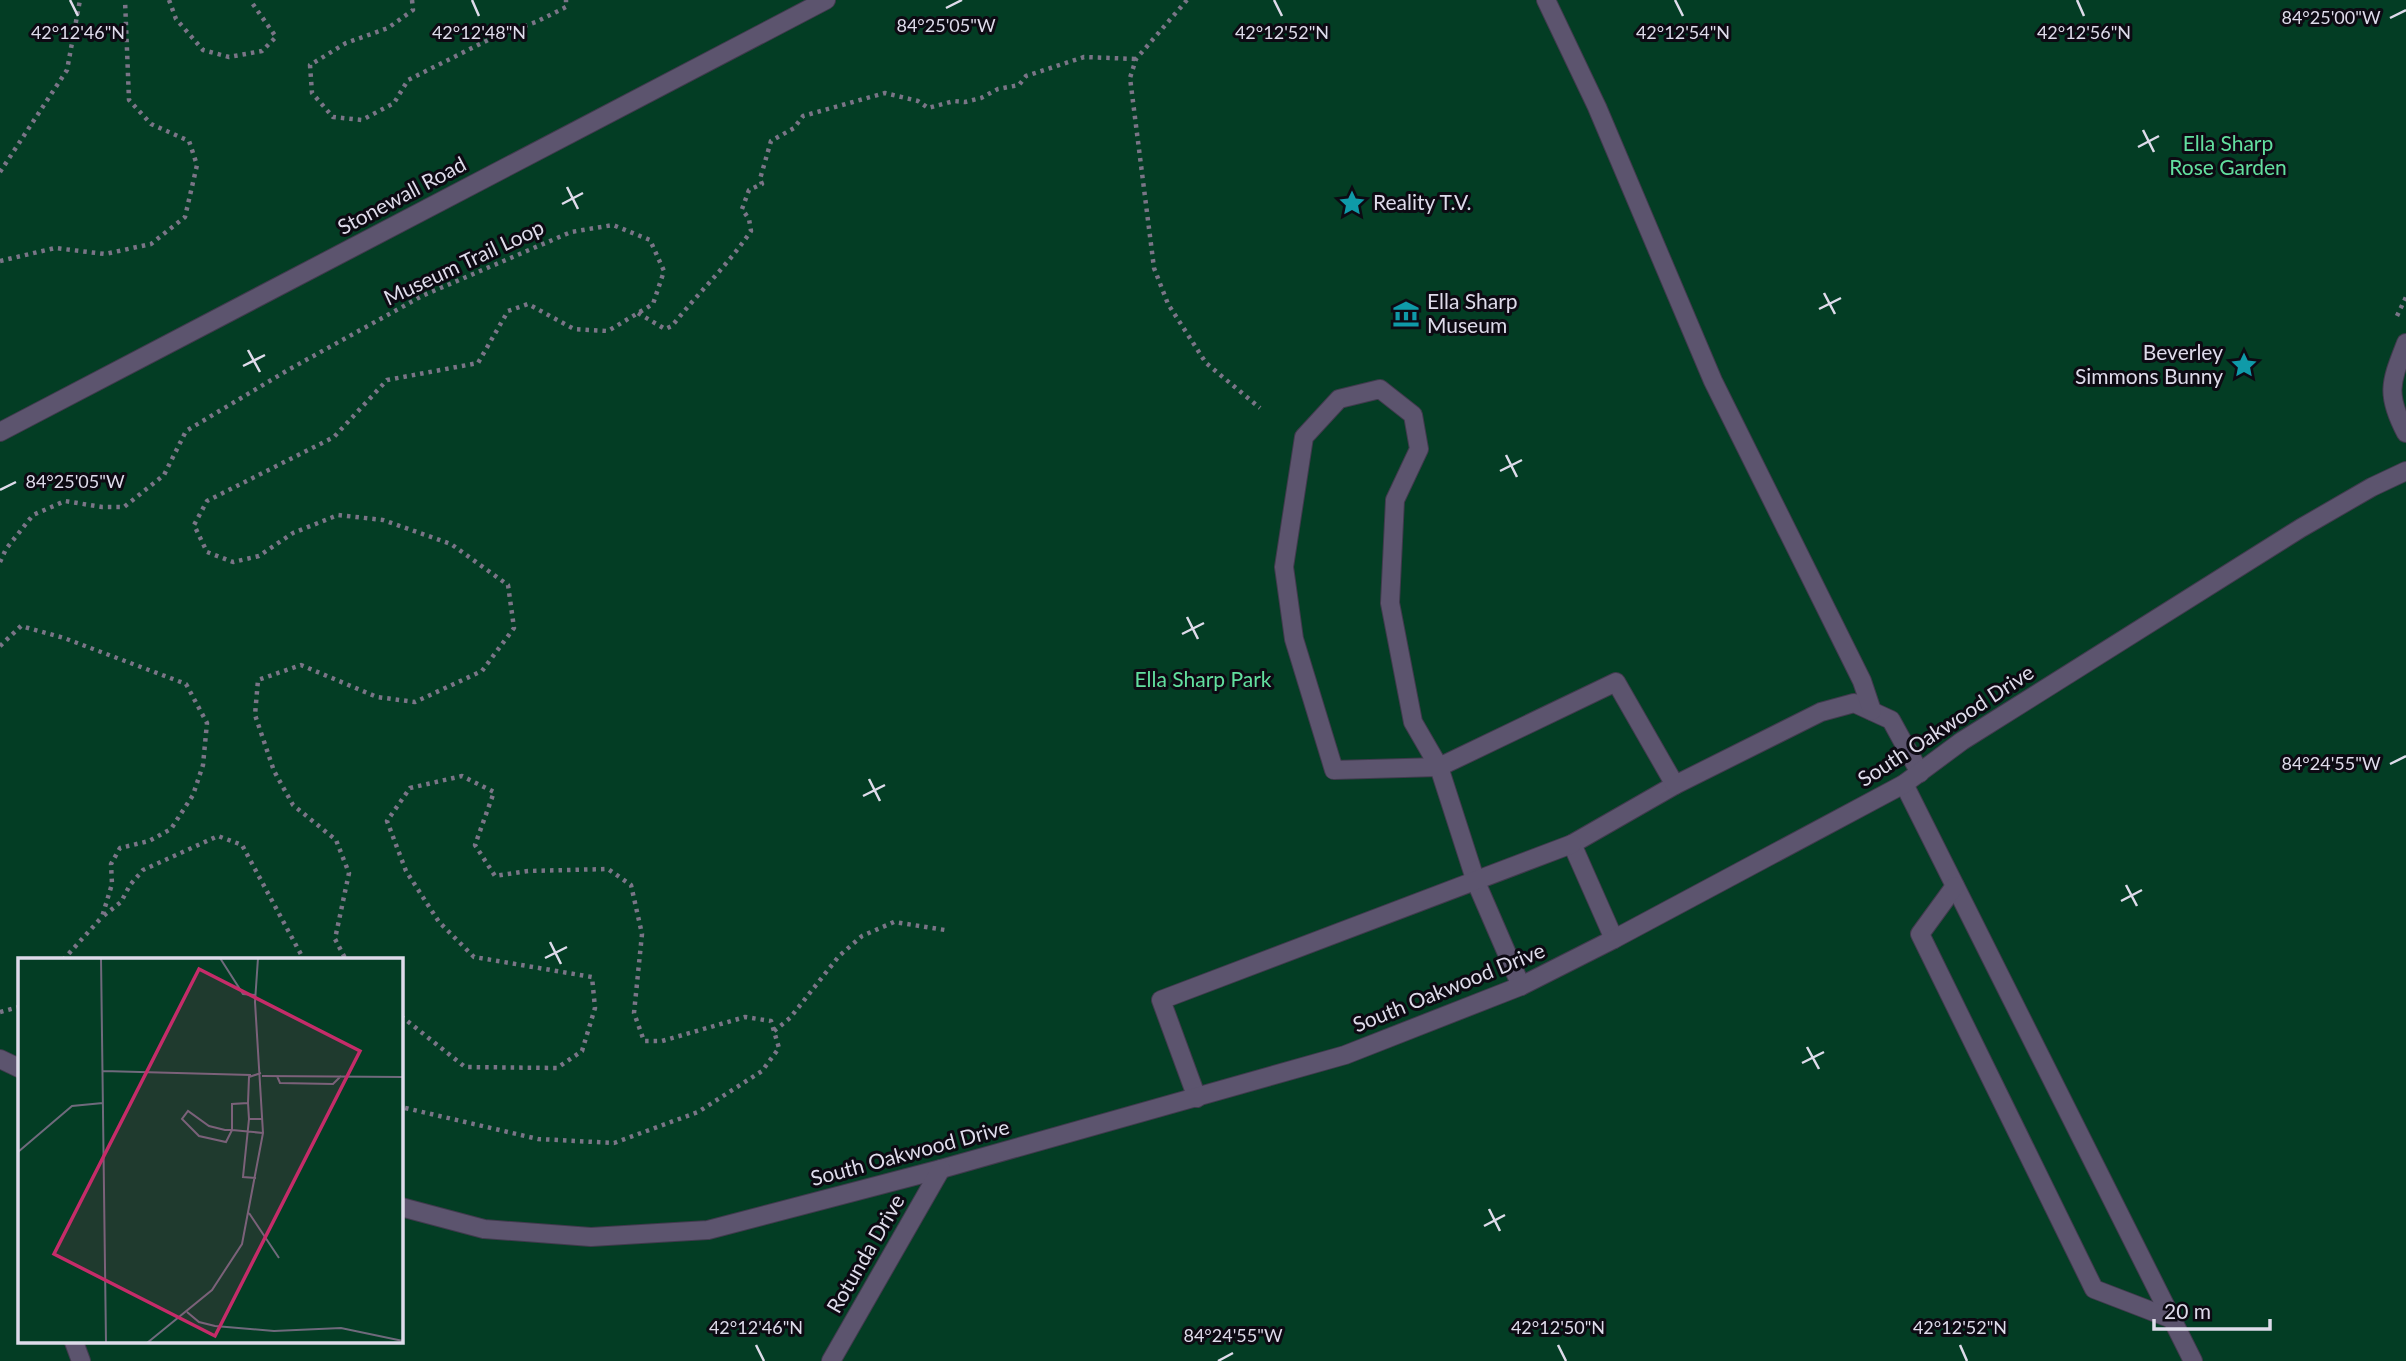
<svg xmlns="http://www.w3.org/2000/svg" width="2406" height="1361" font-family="Lato,sans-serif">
  <rect width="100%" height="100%" fill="#251e33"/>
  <path fill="#033d24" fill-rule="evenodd" d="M 0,0 L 2406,0 L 2406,1361 L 0,1361 ZM 19,960 L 401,960 L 401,1342 L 19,1342 Z"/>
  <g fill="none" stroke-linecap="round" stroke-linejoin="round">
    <g stroke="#403a4d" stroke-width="20">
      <g id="lane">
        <path d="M 2406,343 C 2391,382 2385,393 2406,433"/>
        <polyline points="1904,784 2193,1361"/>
        <polyline points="1955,886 1920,934 2094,1289 2172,1319"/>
        <polyline points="1614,939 1572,844 1675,785"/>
        <polyline points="1521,986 1476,882 1439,767 1413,722 1390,603 1395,500 1419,449 1413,415 1380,389 1339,399 1304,437 1284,567 1294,639 1334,770 1439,767 1616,682 1675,785 1821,712 1854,703 1891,720 1920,773"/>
        <polyline points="0,1059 19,1068"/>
        <polyline points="1197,1098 1161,1000 1572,844"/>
        <polyline points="401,1207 484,1229 591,1237 708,1230 941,1169 1345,1055 1521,986 1614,939 1904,784 1962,741 2301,528 2372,487 2406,471"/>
        <polyline points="74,1342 81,1361"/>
        <polyline points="831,1361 941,1169"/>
      </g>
    </g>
    <g stroke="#403a4d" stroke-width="20">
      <polyline id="street" points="1546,0 1597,107 1713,381 1862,681 1872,711"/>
    </g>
    <g stroke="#403a4d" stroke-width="20">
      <polyline id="secondary" points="0,432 826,0"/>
    </g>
    <g stroke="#7a7587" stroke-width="4.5" stroke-dasharray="3.5 5" stroke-linecap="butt">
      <polyline points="169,0 176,19 203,50 229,57 262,51 276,37 250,0"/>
      <polyline points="412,0 413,10 388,28 346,43 310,65 312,93 333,117 362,120 394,103 408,80 496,36 536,22 566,7 566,0"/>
      <polyline points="1187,0 1136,59 1130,78 1154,268 1168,304 1206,363 1260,408"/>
      <polyline points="0,172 67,70 80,0"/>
      <polyline points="0,261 55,248 105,254 151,244 185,217 197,165 189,141 151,124 129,100 125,0"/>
      <path d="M 638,313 L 665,329 L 672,326 C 698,293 728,265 751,231 L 749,219 L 742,209 L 749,190 L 762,184 L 760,179 L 771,141 L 794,128 L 803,116 L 885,93 L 918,101 L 928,108 L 954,101 L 965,102 L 981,98 L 998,89 L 1019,85 L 1026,76 L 1084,57 L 1136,59"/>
      <polyline points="2397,316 2406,297"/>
      <polyline points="0,562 6,549 33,515 65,501 102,507 124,507 164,475 186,431 288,370 422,296 571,232 613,225 650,240 664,271 653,304 608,331 574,329 528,304 508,311 478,363 387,380 334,437 207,501 194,525 207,552 233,562 259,556 293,533 338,515 383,520 451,544 508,585 514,628 482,671 415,702 377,697 301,665 258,680 255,715 274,771 293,805 336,840 349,873 335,939 346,960"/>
      <polyline points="0,646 21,626 64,638 186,684 207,723 203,765 193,795 171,829 149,841 120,848 111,864 112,884 102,917 121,902 130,885 143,870 218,836 242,845 304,960"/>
      <polyline points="63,960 102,917"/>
      <polyline points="0,1012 19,1007"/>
      <polyline points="401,1016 465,1067 557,1068 582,1051 595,1008 592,977 474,957 439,922 406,871 387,821 410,788 462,776 494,792 475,845 495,876 528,871 608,869 631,885 642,934 634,1013 644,1041 662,1041 745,1017 771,1021 779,1048 762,1071 698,1112 614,1143 538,1139 401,1107"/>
      <polyline points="774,1031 790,1018 839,956 862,936 894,922 945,930"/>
    </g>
    <use href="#lane" stroke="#5c546e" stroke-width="18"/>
    <use href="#street" stroke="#5c546e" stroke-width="18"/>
    <use href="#secondary" stroke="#5c546e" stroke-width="18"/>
  </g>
  <path fill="none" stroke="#dedbea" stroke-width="2.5" d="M 70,0 L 78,16M 472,0 L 479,16M 1274,0 L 1282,16M 1675,0 L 1683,16M 2077,0 L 2084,16M 946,8 L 962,0M 2390,18 L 2406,10M 2143,130 L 2154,152M 2138,147 L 2159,136M 567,187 L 578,209M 562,204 L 583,193M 1824,293 L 1835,314M 1819,309 L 1841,298M 248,350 L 260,372M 243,366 L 265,355M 1506,455 L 1517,477M 1500,471 L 1522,460M 0,490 L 16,482M 1187,617 L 1198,639M 1182,634 L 1204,623M 2390,764 L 2406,756M 869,779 L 880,801M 863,796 L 885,785M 2126,885 L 2137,906M 2121,901 L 2142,890M 550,942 L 561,964M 545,958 L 567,947M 1807,1047 L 1819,1069M 1802,1063 L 1824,1052M 1489,1209 L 1500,1231M 1484,1226 L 1505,1215M 756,1345 L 764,1361M 1558,1345 L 1566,1361M 1960,1345 L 1967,1361M 1218,1361 L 1233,1353"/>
  <defs>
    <g id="sight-bare" transform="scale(2.1)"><path d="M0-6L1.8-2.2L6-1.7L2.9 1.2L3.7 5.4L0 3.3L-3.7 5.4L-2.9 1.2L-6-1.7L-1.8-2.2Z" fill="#0f9aa8" stroke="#0d0a13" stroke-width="2.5" paint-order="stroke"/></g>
    <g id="museum-bare" transform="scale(2.1)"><path d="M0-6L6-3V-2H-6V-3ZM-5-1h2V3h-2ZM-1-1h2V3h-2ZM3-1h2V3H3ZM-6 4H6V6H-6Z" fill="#0f9aa8" stroke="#0d0a13" stroke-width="2.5" paint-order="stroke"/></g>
  </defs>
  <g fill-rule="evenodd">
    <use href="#sight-bare" x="1352" y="203"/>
    <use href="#museum-bare" x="1406" y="314"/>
    <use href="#sight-bare" x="2244" y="365"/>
  </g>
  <g text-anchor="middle" stroke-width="6" stroke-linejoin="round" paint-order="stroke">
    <g font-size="21" fill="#62e09f" stroke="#0d0a13">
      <text x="2228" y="151">Ella Sharp<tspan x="2228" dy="24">Rose Garden</tspan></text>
      <text x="1203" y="687">Ella Sharp Park</text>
    </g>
    <g font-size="21" fill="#dedbea" stroke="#0d0a13">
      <text transform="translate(402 196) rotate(-28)" y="7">Stonewall Road</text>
      <text transform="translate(464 263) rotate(-25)" y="7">Museum Trail Loop</text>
      <text transform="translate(1946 726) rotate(-33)" y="7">South Oakwood Drive</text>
      <text transform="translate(1449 988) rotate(-22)" y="7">South Oakwood Drive</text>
      <text transform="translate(910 1153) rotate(-15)" y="7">South Oakwood Drive</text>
      <text transform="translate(866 1254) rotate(-60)" y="7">Rotunda Drive</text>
    </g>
    <g font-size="21" fill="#dedbea" stroke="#0d0a13" text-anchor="start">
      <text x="1373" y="210">Reality T.V.</text>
      <text x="1427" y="309">Ella Sharp<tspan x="1427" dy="24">Museum</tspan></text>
      <text x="2223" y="360" text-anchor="end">Beverley<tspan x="2223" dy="24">Simmons Bunny</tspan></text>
    </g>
  </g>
  <g transform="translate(18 958)">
    <rect width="385" height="385" fill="#251e33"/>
    <path d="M 0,0 L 385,0 L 385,385 L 0,385 Z" fill="#033d24"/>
    <path fill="none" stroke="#6f6a7c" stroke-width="2" d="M 83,0 L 88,385M 202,0 L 225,36 L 237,37M 85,113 L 233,117M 243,115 L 231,119 L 230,145 L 214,146 L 214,172 L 208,184 L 181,178 L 164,161 L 170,153 L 191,168 L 207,172 L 214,172 L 245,175M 244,118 L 385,119M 259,118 L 262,125 L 315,126 L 323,118M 230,145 L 231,161 L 245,161M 231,161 L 225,219 L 238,220M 0,194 L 54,148 L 85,145M 231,255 L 261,300M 169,354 L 181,364 L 197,368 L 256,373 L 323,370 L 385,383M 129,385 L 194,332 L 224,286 L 245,175 L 237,44 L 240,0"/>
    <path fill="#c52c69" fill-opacity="0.15" stroke="#c52c69" stroke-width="3.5" d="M 181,11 L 342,93 L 197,378 L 36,296 Z"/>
    <rect width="385" height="385" fill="none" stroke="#dedbea" stroke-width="3.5"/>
  </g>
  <g font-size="18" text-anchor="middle" fill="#dedbea" stroke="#0d0a13" stroke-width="6" stroke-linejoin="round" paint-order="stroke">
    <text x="2331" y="24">84°25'00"W</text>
    <text x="946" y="32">84°25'05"W</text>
    <text x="78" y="39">42°12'46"N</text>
    <text x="479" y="39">42°12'48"N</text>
    <text x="1282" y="39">42°12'52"N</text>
    <text x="1683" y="39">42°12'54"N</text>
    <text x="2084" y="39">42°12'56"N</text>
    <text x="75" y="488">84°25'05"W</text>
    <text x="2331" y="770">84°24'55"W</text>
    <text x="756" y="1334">42°12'46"N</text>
    <text x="1558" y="1334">42°12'50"N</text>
    <text x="1960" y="1334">42°12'52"N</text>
    <text x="1233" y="1342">84°24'55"W</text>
  </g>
  <path d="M2154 1319v10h116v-10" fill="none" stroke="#dedbea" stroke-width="3.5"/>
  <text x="2164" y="1319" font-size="21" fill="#dedbea" stroke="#0d0a13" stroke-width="5" paint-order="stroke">20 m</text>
</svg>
